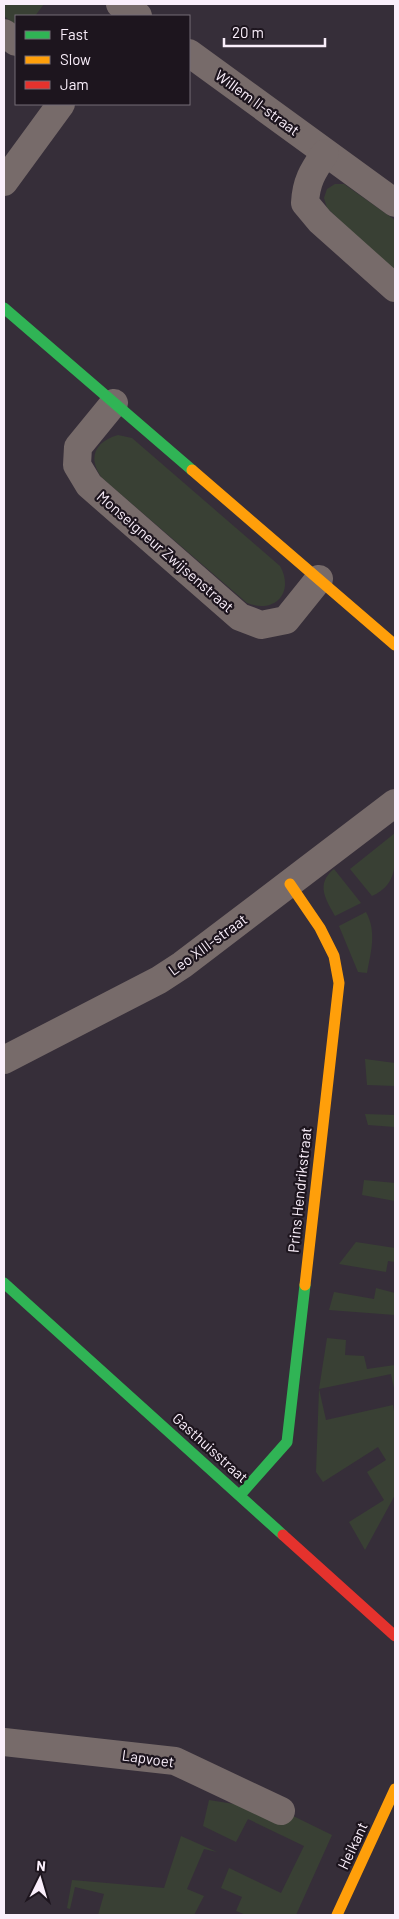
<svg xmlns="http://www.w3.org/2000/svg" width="399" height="1919" font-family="Barlow,sans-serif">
  <rect width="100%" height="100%" fill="#362e39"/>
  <g fill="#394034">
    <polygon points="4,4 44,4 35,16 16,16 16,25 4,16"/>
    <polygon points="335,184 344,184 395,220 395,273 327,208 324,198 327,189"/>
    <path d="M 118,435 L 132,438 L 280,566 C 295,593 274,614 247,603 L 102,478 C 87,457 95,442 118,435 Z"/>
    <path d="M 395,833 C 395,862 399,884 372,896 L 350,869 Z"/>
    <path d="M 334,869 L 361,903 L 335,916 C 326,900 315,884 334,869 Z"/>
    <path d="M 366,912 C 377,932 371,952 367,973 L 358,972 L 339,926 Z"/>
    <polygon points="365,1059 395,1063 395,1086 367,1085"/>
    <polygon points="365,1114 395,1115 395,1127 368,1125"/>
    <polygon points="364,1180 395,1183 395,1201 362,1195"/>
    <polygon points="356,1242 395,1248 395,1262 388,1261 386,1272 339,1264"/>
    <polygon points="376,1288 395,1293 395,1315 329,1310 334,1292 374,1299"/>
    <polygon points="327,1338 346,1340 345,1355 364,1356 367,1369 395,1365 395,1393 391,1374 319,1389 326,1420 393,1405 395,1417 395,1495 365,1550 349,1522 384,1500 367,1472 386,1460 378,1447 323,1482 316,1472 319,1389"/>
    <polygon points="209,1800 285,1812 332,1835 296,1915 246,1915 236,1911 242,1897 221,1888 229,1868 281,1893 304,1846 248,1819 236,1842 203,1826"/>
    <polygon points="181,1836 217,1852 204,1849 187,1889 204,1896 194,1915 98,1915 104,1894 75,1887 70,1909 67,1908 72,1880 164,1888"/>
  </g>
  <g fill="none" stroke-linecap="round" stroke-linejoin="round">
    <g stroke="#776b6a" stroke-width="28">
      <polyline points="120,4 138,16"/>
      <polyline points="4,33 16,42"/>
      <polyline points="189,53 395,203"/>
      <path d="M 325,153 C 313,171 306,181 305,203 L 320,221 L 395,288"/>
      <polyline points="4,182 61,104"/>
      <polyline points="114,403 78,447 77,465 89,485 240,617 261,625 286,620 319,579"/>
      <polyline points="4,1060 159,980 182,965 395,803"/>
      <polyline points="4,1742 175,1761 281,1811"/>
    </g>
    <g stroke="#30b455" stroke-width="11">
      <polyline points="4,308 192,470"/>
      <polyline points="4,1283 283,1535"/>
      <polyline points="240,1495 287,1442 305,1285"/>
    </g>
    <g stroke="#ff9f0a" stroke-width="11">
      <polyline points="192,470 395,645"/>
      <polyline points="290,884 320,928 334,956 339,983 305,1285"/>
      <polyline points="337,1915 395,1789"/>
    </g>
    <polyline stroke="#e5322d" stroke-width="11" points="283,1535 395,1636"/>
  </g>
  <g text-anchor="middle" stroke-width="4.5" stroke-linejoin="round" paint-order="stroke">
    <g font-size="15" fill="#faeffb" stroke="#1d151e">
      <text transform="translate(257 103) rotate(36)" y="5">Willem II-straat</text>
      <text transform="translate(165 552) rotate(41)" y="5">Monseigneur Zwijsenstraat</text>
      <text transform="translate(208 945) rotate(-36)" y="5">Leo XIII-straat</text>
      <text transform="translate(300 1190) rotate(-84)" y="5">Prins Hendrikstraat</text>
      <text transform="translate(210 1448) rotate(42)" y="5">Gasthuisstraat</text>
      <text transform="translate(148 1759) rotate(8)" y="5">Lapvoet</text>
      <text transform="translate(353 1846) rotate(-65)" y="5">Heikant</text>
    </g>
  </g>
  <rect width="399" height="1919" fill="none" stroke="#faeffb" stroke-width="10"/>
  <rect x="15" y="15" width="175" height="90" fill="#1d151e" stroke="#756c76"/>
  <rect x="25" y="31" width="25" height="8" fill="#30b455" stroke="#756c76"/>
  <text x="60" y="40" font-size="15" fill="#faeffb">Fast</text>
  <rect x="25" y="56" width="25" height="8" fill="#ff9f0a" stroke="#756c76"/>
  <text x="60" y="65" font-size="15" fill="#faeffb">Slow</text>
  <rect x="25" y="81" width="25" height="8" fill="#e5322d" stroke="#756c76"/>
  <text x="60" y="90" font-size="15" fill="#faeffb">Jam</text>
  <g transform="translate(40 1879) rotate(5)" stroke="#1d151e" stroke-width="4" paint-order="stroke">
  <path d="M0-4L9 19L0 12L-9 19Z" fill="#faeffb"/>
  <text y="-8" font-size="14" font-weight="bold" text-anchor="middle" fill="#faeffb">N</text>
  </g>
  <path d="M224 38v8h101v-8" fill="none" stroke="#faeffb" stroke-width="2.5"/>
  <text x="232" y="38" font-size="15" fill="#faeffb" stroke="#1d151e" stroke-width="4" paint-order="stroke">20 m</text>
</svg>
